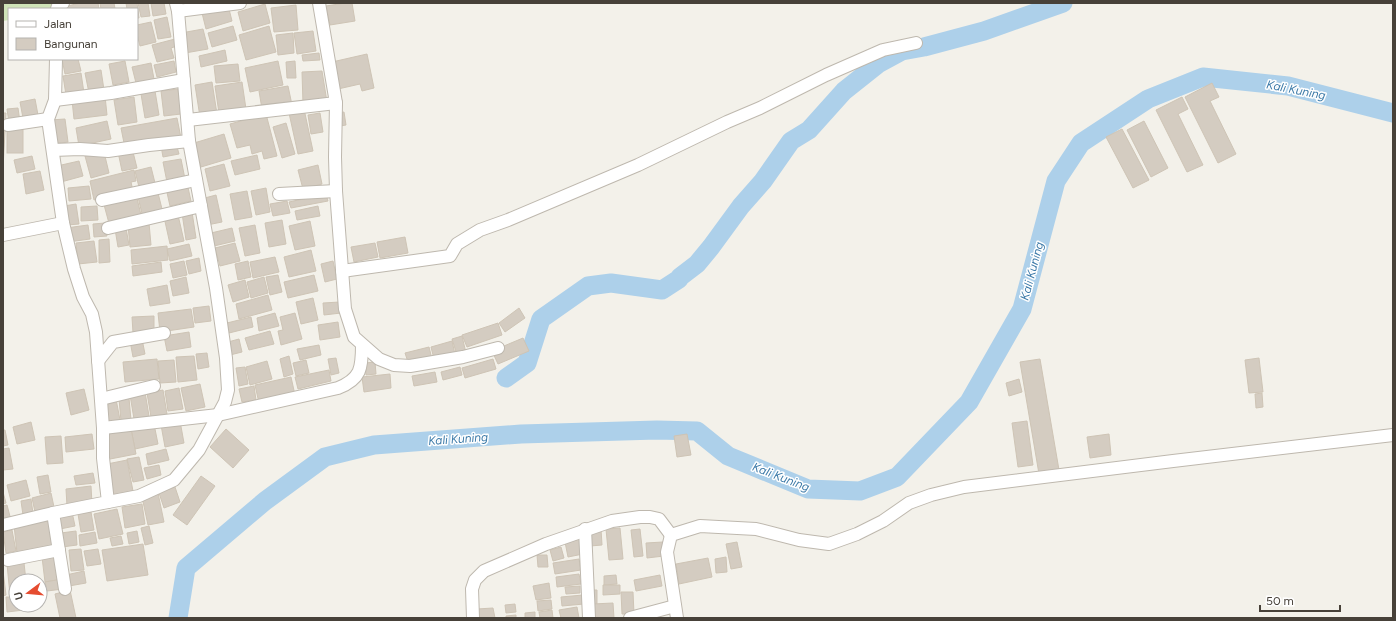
<svg xmlns="http://www.w3.org/2000/svg" width="1396" height="621" font-family="Figtree,sans-serif">
  <rect width="100%" height="100%" fill="#f3f1ea"/>
  <polygon fill="#cfe3b7" points="3,3 65,3 66,9 9,9 9,20 3,21"/>
  <g fill="none" stroke-linecap="round" stroke-linejoin="round">
    <g stroke="#add0ea" stroke-width="19">
      <polyline points="506,378 527,363 541,319 588,286 611,283 662,290 679,279 680,277 697,264 711,247 741,206 763,181 791,141 809,130 844,91 878,64 902,51 924,47 984,31 1063,3"/>
      <polyline points="178,618 186,568 265,501 325,457 374,445 521,434 657,430 697,431 728,456 808,489 860,491 897,477 969,402 1022,309 1056,181 1081,143 1148,99 1203,77 1288,86 1393,113"/>
    </g>
  </g>
  <g fill="#d4ccc1" stroke="#cec4b5">
    <polygon points="80,3 98,3 99,9 63,9 63,7"/>
    <polygon points="100,3 114,3 115,9 101,9"/>
    <polygon points="126,3 137,3 139,18 137,18 137,9 127,9"/>
    <polygon points="138,3 148,3 150,16 141,17"/>
    <polygon points="151,3 164,3 166,14 153,16"/>
    <polygon points="345,3 352,3 355,21 330,25 326,6"/>
    <polygon points="265,4 270,23 243,31 238,12"/>
    <polygon points="228,5 232,21 206,29 202,13"/>
    <polygon points="296,5 298,30 274,32 271,8"/>
    <polygon points="167,17 171,37 158,39 154,20"/>
    <polygon points="151,22 156,42 140,46 137,34 137,25"/>
    <polygon points="233,26 237,40 212,47 208,33"/>
    <polygon points="269,26 276,52 246,60 239,35"/>
    <polygon points="203,29 208,49 185,53 181,33"/>
    <polygon points="313,31 316,51 297,54 294,33"/>
    <polygon points="293,33 294,53 278,55 276,35"/>
    <polygon points="175,39 177,46 171,48 174,58 157,62 152,45"/>
    <polygon points="225,50 227,61 201,67 199,56"/>
    <polygon points="319,53 320,60 303,61 302,55"/>
    <polygon points="367,54 374,88 362,91 360,84 338,89 332,62"/>
    <polygon points="62,59 78,59 81,71 65,74"/>
    <polygon points="125,61 129,82 113,85 109,64"/>
    <polygon points="174,61 176,72 157,77 154,65"/>
    <polygon points="278,61 283,85 250,92 245,68"/>
    <polygon points="295,61 296,78 287,78 286,62"/>
    <polygon points="151,63 154,79 136,83 132,67"/>
    <polygon points="238,64 240,81 216,83 214,66"/>
    <polygon points="101,70 104,90 89,93 85,73"/>
    <polygon points="322,71 327,102 303,104 302,72"/>
    <polygon points="81,73 84,93 66,95 63,76"/>
    <polygon points="212,82 217,114 200,117 195,85"/>
    <polygon points="242,82 246,109 219,113 215,86"/>
    <polygon points="1212,83 1219,97 1210,101 1236,154 1218,163 1185,97"/>
    <polygon points="288,86 292,105 262,109 259,91"/>
    <polygon points="178,89 181,114 164,116 161,91"/>
    <polygon points="155,91 159,115 145,118 141,94"/>
    <polygon points="105,96 107,115 74,119 72,100"/>
    <polygon points="134,97 137,122 118,125 114,100"/>
    <polygon points="1182,97 1188,109 1178,114 1203,165 1187,172 1156,110"/>
    <polygon points="35,99 38,115 23,118 20,102"/>
    <polygon points="18,108 20,122 9,123 7,109"/>
    <polygon points="304,109 313,151 298,154 289,113"/>
    <polygon points="344,112 346,125 340,126 338,113"/>
    <polygon points="3,113 6,113 3,168"/>
    <polygon points="320,113 323,132 311,134 308,115"/>
    <polygon points="266,114 277,156 264,159 262,151 252,154 250,145 237,148 230,124"/>
    <polygon points="177,118 181,138 125,148 121,128"/>
    <polygon points="65,119 68,142 53,144 50,120"/>
    <polygon points="107,121 111,139 79,146 76,128"/>
    <polygon points="1144,121 1168,168 1151,177 1127,130"/>
    <polygon points="286,123 295,154 282,158 273,127"/>
    <rect x="7" y="129" width="16" height="24"/>
    <polygon points="1122,129 1149,180 1133,188 1106,137"/>
    <polygon points="224,134 231,158 201,167 194,143"/>
    <polygon points="176,143 179,154 163,157 161,146"/>
    <polygon points="132,148 137,168 122,171 118,152"/>
    <polygon points="104,152 109,173 91,178 85,156"/>
    <polygon points="257,155 260,169 235,175 231,161"/>
    <polygon points="32,156 35,169 17,173 14,160"/>
    <polygon points="181,159 185,179 167,182 163,162"/>
    <polygon points="79,161 83,176 61,182 57,166"/>
    <polygon points="224,164 230,186 210,191 205,169"/>
    <polygon points="318,165 322,184 303,189 298,170"/>
    <polygon points="151,167 155,183 139,187 135,171"/>
    <polygon points="134,170 136,181 131,182 133,191 94,200 90,181"/>
    <polygon points="40,171 44,190 26,194 23,174"/>
    <polygon points="187,183 191,201 170,206 166,188"/>
    <polygon points="89,186 91,199 69,201 68,188"/>
    <polygon points="266,188 270,212 256,215 251,191"/>
    <polygon points="157,189 163,213 143,218 137,193"/>
    <polygon points="247,191 252,217 235,220 230,194"/>
    <polygon points="136,194 142,219 110,227 103,201"/>
    <polygon points="326,194 328,201 291,208 289,202"/>
    <polygon points="216,195 222,222 207,225 201,199"/>
    <polygon points="287,201 290,213 273,216 270,204"/>
    <polygon points="76,204 79,224 67,225 64,206"/>
    <polygon points="97,206 98,220 81,221 81,207"/>
    <polygon points="318,206 320,216 297,220 295,211"/>
    <polygon points="192,212 196,238 186,240 182,213"/>
    <polygon points="178,215 184,241 170,244 164,217"/>
    <polygon points="282,220 286,244 269,247 265,223"/>
    <polygon points="310,221 315,246 295,250 289,226"/>
    <polygon points="105,223 107,236 94,237 93,224"/>
    <polygon points="149,223 151,245 130,247 128,225"/>
    <polygon points="88,225 90,239 68,242 66,228"/>
    <polygon points="255,225 260,253 245,256 239,228"/>
    <polygon points="126,228 129,245 118,247 115,229"/>
    <polygon points="232,228 235,241 214,246 211,233"/>
    <polygon points="405,237 408,253 380,258 377,242"/>
    <polygon points="109,239 110,262 99,263 99,240"/>
    <polygon points="94,241 97,262 78,264 76,243"/>
    <polygon points="235,243 240,261 220,266 215,248"/>
    <polygon points="375,243 378,257 354,262 351,247"/>
    <polygon points="189,244 192,256 170,261 167,249"/>
    <polygon points="167,246 168,260 132,264 131,250"/>
    <polygon points="311,250 316,271 289,277 284,257"/>
    <polygon points="275,257 279,272 253,278 250,262"/>
    <polygon points="199,258 201,271 189,274 186,261"/>
    <polygon points="184,261 187,275 173,278 170,264"/>
    <polygon points="248,261 251,277 238,280 235,264"/>
    <polygon points="333,261 337,279 325,282 321,264"/>
    <polygon points="161,262 162,272 133,276 132,266"/>
    <polygon points="278,275 282,292 270,295 266,277"/>
    <polygon points="314,275 318,291 288,298 284,282"/>
    <polygon points="186,277 189,293 173,296 170,281"/>
    <polygon points="264,277 268,293 251,298 247,282"/>
    <polygon points="245,280 249,297 233,302 228,285"/>
    <polygon points="167,285 170,303 150,306 147,289"/>
    <polygon points="268,295 272,310 239,319 236,304"/>
    <polygon points="313,298 318,320 301,324 296,302"/>
    <polygon points="340,302 341,313 324,315 323,303"/>
    <polygon points="209,306 211,321 195,323 193,308"/>
    <polygon points="519,308 525,318 505,332 499,323"/>
    <polygon points="191,309 194,327 160,332 158,313"/>
    <polygon points="275,313 279,326 259,331 257,318"/>
    <polygon points="295,313 302,339 281,345 278,331 283,330 280,317"/>
    <polygon points="154,316 154,333 133,333 132,317"/>
    <polygon points="251,317 253,327 229,333 227,323"/>
    <polygon points="338,322 340,337 320,340 318,325"/>
    <polygon points="498,323 502,335 467,347 462,335"/>
    <polygon points="270,331 274,344 249,350 245,338"/>
    <polygon points="189,332 191,347 167,351 164,336"/>
    <polygon points="462,336 466,353 457,355 452,339"/>
    <polygon points="523,338 529,351 498,364 492,351"/>
    <polygon points="142,339 145,354 133,357 130,341"/>
    <polygon points="239,339 242,352 230,355 228,342"/>
    <polygon points="452,341 455,354 434,359 431,347"/>
    <polygon points="319,345 321,355 300,360 297,349"/>
    <polygon points="429,347 432,359 409,365 405,353"/>
    <polygon points="207,353 209,367 198,369 196,354"/>
    <polygon points="194,356 197,380 178,382 176,357"/>
    <polygon points="289,356 293,374 284,377 280,359"/>
    <polygon points="336,358 339,373 331,375 328,359"/>
    <polygon points="1259,358 1263,392 1249,393 1245,360"/>
    <polygon points="157,359 159,379 125,382 123,362"/>
    <polygon points="493,359 496,369 465,378 462,368"/>
    <polygon points="1040,359 1059,470 1039,474 1020,362"/>
    <polygon points="174,360 176,382 160,383 158,361"/>
    <polygon points="306,360 309,373 296,376 293,363"/>
    <polygon points="267,361 272,379 250,385 246,367"/>
    <polygon points="375,362 376,374 366,375 365,363"/>
    <polygon points="245,367 248,384 239,386 236,368"/>
    <polygon points="460,367 462,375 443,380 441,372"/>
    <polygon points="329,370 331,381 298,389 295,377"/>
    <polygon points="435,372 437,382 414,386 412,376"/>
    <polygon points="390,374 391,388 364,392 362,377"/>
    <polygon points="291,377 295,395 259,403 255,385"/>
    <polygon points="1019,379 1022,392 1009,396 1006,383"/>
    <polygon points="200,384 205,407 186,411 181,388"/>
    <polygon points="254,386 256,400 242,402 239,389"/>
    <polygon points="179,388 183,409 168,411 165,391"/>
    <polygon points="84,389 89,410 71,415 66,393"/>
    <polygon points="163,390 167,414 151,417 147,393"/>
    <polygon points="145,392 149,416 134,419 130,395"/>
    <polygon points="1262,393 1263,407 1256,408 1255,394"/>
    <polygon points="129,398 131,420 121,421 119,399"/>
    <polygon points="116,399 120,420 106,423 102,402"/>
    <polygon points="180,421 184,443 165,447 161,425"/>
    <polygon points="1027,421 1033,465 1018,467 1012,423"/>
    <polygon points="31,422 35,440 17,444 13,427"/>
    <polygon points="154,424 158,444 135,449 131,429"/>
    <polygon points="131,429 136,454 105,460 105,435"/>
    <polygon points="226,429 249,450 233,468 210,447"/>
    <polygon points="3,430 5,430 8,445 3,446"/>
    <polygon points="92,434 94,449 66,452 65,437"/>
    <polygon points="687,434 691,455 677,457 674,436"/>
    <polygon points="1109,434 1111,455 1090,458 1087,437"/>
    <polygon points="61,436 63,463 47,464 45,437"/>
    <polygon points="9,448 13,469 3,470 3,449"/>
    <polygon points="166,449 169,460 148,465 146,454"/>
    <polygon points="139,457 144,480 133,482 127,459"/>
    <polygon points="127,460 133,491 113,495 107,464"/>
    <polygon points="159,465 161,475 147,479 144,468"/>
    <polygon points="93,473 95,483 76,485 74,476"/>
    <polygon points="48,475 51,492 40,494 37,477"/>
    <polygon points="201,476 215,486 187,525 173,515"/>
    <polygon points="26,480 30,496 11,501 7,485"/>
    <polygon points="91,486 92,504 67,506 66,489"/>
    <polygon points="175,487 180,502 164,508 159,493"/>
    <polygon points="3,492 6,503 3,504"/>
    <polygon points="51,493 54,507 35,512 32,498"/>
    <polygon points="158,493 164,522 148,525 142,497"/>
    <polygon points="31,499 33,513 23,515 21,501"/>
    <polygon points="142,504 145,524 125,528 122,507"/>
    <polygon points="7,505 11,520 3,522 3,506"/>
    <polygon points="117,509 123,534 99,539 94,514"/>
    <polygon points="72,512 75,526 60,529 57,515"/>
    <polygon points="91,512 94,530 81,532 78,514"/>
    <polygon points="53,520 57,547 17,553 14,525"/>
    <polygon points="149,526 153,543 145,545 141,528"/>
    <polygon points="620,528 623,559 609,560 606,529"/>
    <polygon points="601,529 602,545 590,546 588,531"/>
    <polygon points="640,529 643,556 634,557 631,530"/>
    <polygon points="12,530 16,551 6,553 3,532"/>
    <polygon points="76,531 77,545 62,547 61,533"/>
    <polygon points="137,531 139,542 129,544 127,533"/>
    <polygon points="95,532 97,543 80,546 79,535"/>
    <polygon points="121,536 123,544 112,546 110,538"/>
    <polygon points="580,539 583,554 568,557 565,542"/>
    <polygon points="663,542 664,556 647,558 646,543"/>
    <polygon points="737,542 742,567 731,569 726,544"/>
    <polygon points="143,544 148,575 107,581 102,550"/>
    <polygon points="561,547 564,558 553,561 550,550"/>
    <polygon points="81,549 84,570 71,571 69,550"/>
    <polygon points="98,549 101,564 87,566 84,551"/>
    <polygon points="55,555 58,580 45,582 42,557"/>
    <polygon points="537,555 547,555 548,567 538,567"/>
    <polygon points="726,557 727,572 716,573 715,559"/>
    <polygon points="708,558 712,577 679,584 676,564"/>
    <polygon points="579,559 581,570 555,574 553,563"/>
    <polygon points="24,563 26,581 16,581 16,594 10,595 7,564"/>
    <polygon points="3,571 6,595 3,596"/>
    <polygon points="84,571 86,583 69,586 66,575"/>
    <polygon points="579,574 581,584 557,587 556,577"/>
    <polygon points="616,575 617,584 604,585 604,576"/>
    <polygon points="660,575 662,586 636,591 634,580"/>
    <polygon points="62,579 63,589 47,591 45,582"/>
    <polygon points="549,583 551,598 536,600 533,586"/>
    <polygon points="603,585 620,585 620,594 603,595"/>
    <polygon points="580,586 580,593 566,594 565,587"/>
    <polygon points="70,590 76,618 60,618 55,594"/>
    <polygon points="589,590 597,590 597,604 590,604"/>
    <polygon points="621,592 633,592 634,614 622,614"/>
    <polygon points="583,595 584,604 562,606 561,597"/>
    <polygon points="6,597 16,597 16,605 23,605 24,610 7,612"/>
    <polygon points="551,600 552,609 538,611 537,601"/>
    <polygon points="613,603 614,618 594,618 593,604"/>
    <polygon points="515,604 516,612 506,613 505,605"/>
    <polygon points="577,607 579,618 561,618 559,610"/>
    <polygon points="493,608 495,618 478,618 477,609"/>
    <polygon points="552,610 553,618 540,618 539,612"/>
    <polygon points="535,612 535,618 525,618 525,613"/>
    <polygon points="516,615 516,618 506,618 506,616"/>
  </g>
  <g fill="none" stroke-linecap="round" stroke-linejoin="round">
    <g stroke="#beb8ae" stroke-width="14">
      <g id="street">
        <polyline points="319,3 336,103 335,157 336,191 345,309 354,337 379,359 394,365 410,366 463,357 498,348"/>
        <polyline points="57,9 58,6 63,3"/>
        <polyline points="178,11 240,3"/>
        <polyline points="55,100 111,93 184,80"/>
        <polyline points="188,120 336,103"/>
        <polyline points="8,125 48,119"/>
        <polyline points="53,150 80,149 108,151 149,145 189,141"/>
        <polyline points="279,194 336,191"/>
        <polyline points="102,200 196,180"/>
        <polyline points="108,228 201,206"/>
        <polyline points="3,235 63,223"/>
        <polyline points="342,271 450,256 457,244 480,230 508,220 638,165 727,122 760,108 826,75 883,50 916,43"/>
        <polyline points="98,361 113,342 164,333"/>
        <polyline points="101,399 154,386"/>
        <path d="M 103,428 L 218,415 L 338,388 C 361,379 362,368 362,345"/>
        <polyline points="108,502 139,496 174,480 199,450 225,402 228,390 226,358 216,288 189,141 178,11 176,3"/>
        <polyline points="53,513 65,589"/>
        <polyline points="3,525 53,513 108,502 103,458 103,428 96,332 92,314 83,297 74,269 63,223 48,119 55,100 56,59"/>
        <polyline points="585,529 589,618"/>
        <polyline points="8,560 59,550"/>
        <polyline points="473,618 472,589 475,580 484,571 546,544 612,521 640,517 650,517 659,519 671,535"/>
        <polyline points="630,618 675,606"/>
        <polyline points="677,618 667,552 671,535 700,526 756,529 799,540 829,544 857,534 883,521 909,503 931,495 964,487 1173,461 1393,435"/>
      </g>
    </g>
    <use href="#street" stroke="#fff" stroke-width="12"/>
  </g>
  <g text-anchor="middle" stroke-width="3" stroke-linejoin="round" paint-order="stroke">
    <g font-size="12" font-style="italic" fill="#3c7aa8" stroke="#fff">
      <text transform="translate(1296 90) rotate(11)" y="4">Kali Kuning</text>
      <text transform="translate(1032 271) rotate(-75)" y="4">Kali Kuning</text>
      <text transform="translate(458 439) rotate(-4)" y="4">Kali Kuning</text>
      <text transform="translate(781 477) rotate(21)" y="4">Kali Kuning</text>
    </g>
  </g>
  <rect width="1396" height="621" fill="none" stroke="#474139" stroke-width="8"/>
  <rect x="8" y="8" width="130" height="52" fill="#ffffff" stroke="#b5b3b0"/>
  <rect x="16" y="21" width="20" height="6" fill="#ffffff" stroke="#b5b3b0"/>
  <text x="44" y="28" font-size="12" fill="#474139">Jalan</text>
  <rect x="16" y="38" width="20" height="12" fill="#d4ccc1" stroke="#b5b3b0"/>
  <text x="44" y="48" font-size="12" fill="#474139">Bangunan</text>
  <g transform="translate(28 593) rotate(254)"><circle r="19" fill="#ffffff" stroke="#b5b3b0"/>
  <path d="M0-3L7 15L0 10L-7 15Z" fill="#e54c30"/>
  <text y="-6" font-size="11" font-weight="bold" text-anchor="middle" fill="#474139">U</text>
  </g>
  <path d="M1260 605v6h80v-6" fill="none" stroke="#474139" stroke-width="2"/>
  <text x="1266" y="605" font-size="12" fill="#474139" stroke="#ffffff" stroke-width="3" paint-order="stroke">50 m</text>
</svg>
